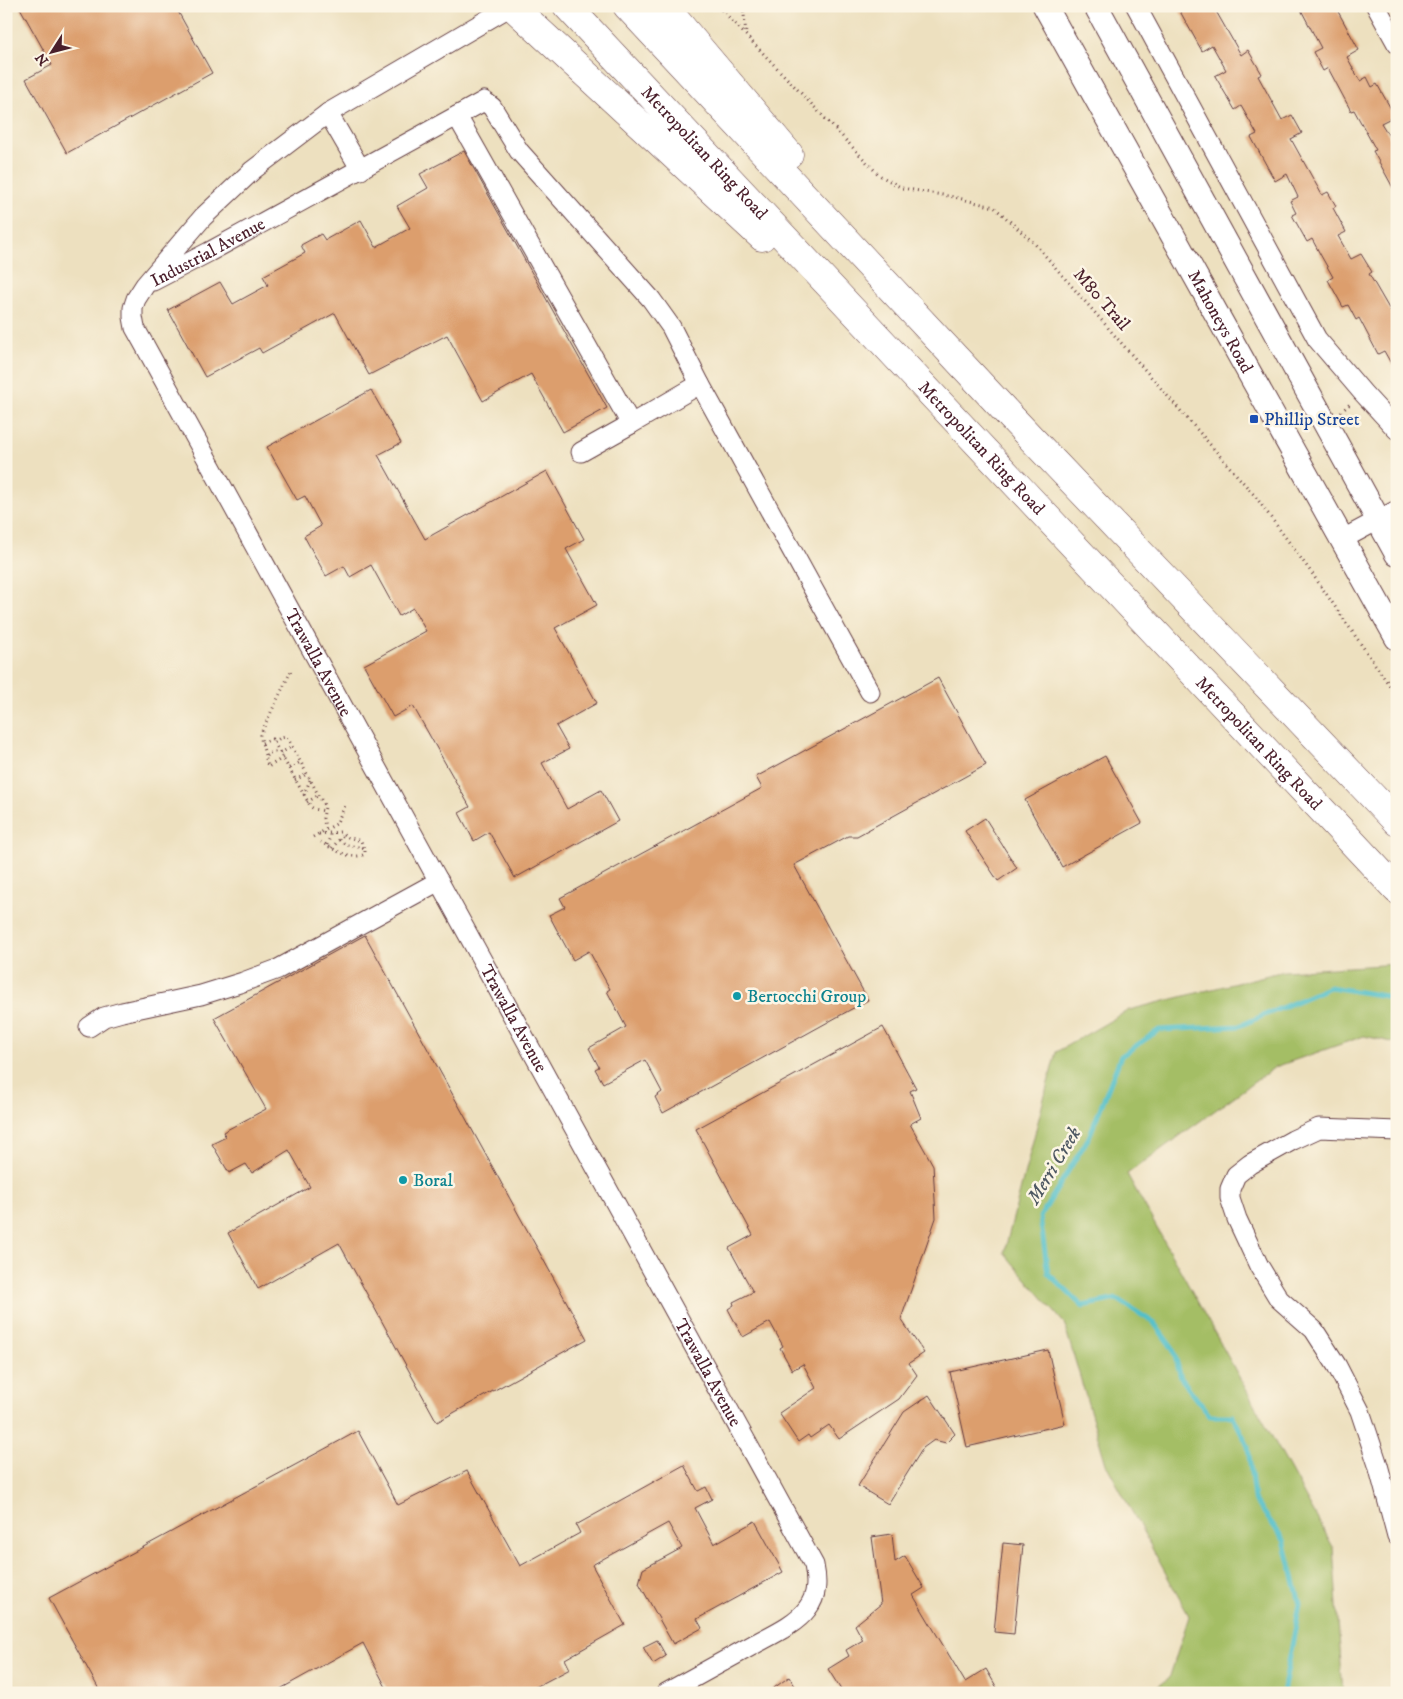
<svg xmlns="http://www.w3.org/2000/svg" width="1403" height="1699" font-family="'IM FELL DW Pica',serif">
  <rect width="100%" height="100%" fill="#fcf5e5"/>
  <filter id="ink" filterUnits="userSpaceOnUse"><feTurbulence type="fractalNoise" baseFrequency=".02" numOctaves="2"/><feDisplacementMap in="SourceGraphic" scale="10" xChannelSelector="R" yChannelSelector="G"/><feConvolveMatrix kernelMatrix="1 2 1 2 8 2 1 2 1" color-interpolation-filters="sRGB"/></filter>
  <filter id="wash" filterUnits="userSpaceOnUse"><feTurbulence type="fractalNoise" baseFrequency=".0096" numOctaves="4" result="noise"/><feDisplacementMap in="SourceGraphic" scale="20" xChannelSelector="R" yChannelSelector="G"/><feGaussianBlur stdDeviation="1.12" result="paint"/><feColorMatrix in="noise" values="0 0 0 0 0 0 0 0 0 0 0 0 0 0 0 0 0 1.4 0 .05"/><feComposite in="paint" operator="in"/></filter>
  <g filter="url(#wash)">
    <rect width="100%" height="100%" fill="#ede0bf"/>
    <polygon fill="#a4be65" stroke="#776e48" points="1397,964 1397,1043 1364,1036 1275,1067 1127,1174 1333,1547 1343,1693 1148,1693 1169,1679 1189,1616 1106,1464 1064,1323 1004,1253 1056,1052 1129,1010 1284,971"/>
    <g fill="none" stroke-linecap="round" stroke-linejoin="round">
      <polyline stroke="#52bfc9" stroke-width="5" points="1283,1693 1300,1604 1284,1540 1254,1499 1248,1446 1233,1416 1210,1416 1181,1378 1173,1349 1154,1323 1117,1299 1082,1306 1048,1273 1040,1217 1089,1137 1121,1056 1159,1030 1239,1026 1330,987 1397,998"/>
    </g>
    <g id="blocks">
      <g fill="#dc9e6d">
        <polygon points="19,6 175,6 212,73 67,153 26,79 52,65"/>
        <polygon points="1177,6 1213,6 1241,55 1248,50 1262,74 1258,76 1282,120 1292,115 1302,133 1291,139 1322,195 1328,192 1336,206 1333,208 1346,232 1338,236 1351,259 1361,254 1372,272 1369,274 1391,312 1397,309 1397,374 1384,351 1378,354 1359,318 1356,320 1348,305 1343,307 1328,280 1333,277 1320,254 1312,239 1307,242 1292,215 1296,213 1290,201 1298,197 1287,174 1275,181 1251,137 1257,134 1241,106 1235,110 1215,76 1226,70 1212,45 1202,51"/>
        <polygon points="1299,6 1335,6 1359,50 1347,57 1360,81 1367,77 1372,87 1377,84 1395,116 1381,123 1397,149 1397,195 1373,151 1376,150 1354,110 1351,111 1328,68 1323,71 1313,52 1321,48"/>
        <polygon points="464,151 607,408 563,432 531,374 483,401 447,335 369,375 335,313 262,353 259,348 205,377 168,310 220,282 233,304 268,285 263,276 305,253 301,245 321,234 325,240 361,220 376,247 410,228 397,206 428,188 420,174"/>
        <polygon points="371,390 401,443 378,455 425,539 547,471 584,539 566,549 597,605 555,628 597,703 556,726 569,749 542,763 567,809 601,790 618,821 515,878 489,832 474,841 459,813 470,807 413,706 393,717 364,665 426,631 413,608 399,616 371,565 350,577 344,566 326,576 304,536 321,526 305,496 297,500 267,447"/>
        <polygon points="938,678 986,765 857,836 848,836 794,865 868,1000 663,1113 655,1097 662,1092 645,1060 603,1083 595,1069 599,1067 589,1048 626,1027 607,991 610,989 589,951 573,960 549,915 565,907 560,898 762,788 756,777"/>
        <polygon points="1105,756 1142,823 1062,867 1025,800"/>
        <polygon points="985,818 1017,868 998,881 965,831"/>
        <polygon points="365,935 587,1339 437,1422 339,1243 258,1289 228,1233 310,1187 289,1150 252,1173 246,1164 229,1173 212,1144 226,1137 223,1132 266,1109 214,1018"/>
        <polygon points="883,1027 916,1088 910,1091 921,1118 910,1124 933,1165 936,1218 901,1319 924,1353 909,1363 917,1375 899,1399 839,1439 829,1425 810,1438 808,1435 798,1442 779,1413 816,1388 803,1364 792,1370 780,1348 783,1346 770,1322 743,1337 728,1309 734,1305 733,1302 753,1292 729,1248 753,1235 696,1129"/>
        <polygon points="1048,1350 1065,1424 967,1447 950,1372"/>
        <polygon points="929,1395 955,1434 946,1443 934,1440 923,1448 888,1504 858,1486 904,1412"/>
        <polygon points="358,1431 398,1505 467,1471 520,1566 580,1533 576,1525 684,1465 698,1491 706,1487 712,1499 695,1508 714,1544 755,1521 783,1572 697,1619 702,1628 673,1644 639,1583 643,1569 682,1548 668,1523 592,1565 625,1625 565,1659 570,1669 524,1693 389,1693 363,1643 273,1693 101,1693 49,1598"/>
        <polygon points="892,1534 895,1562 905,1556 924,1588 913,1595 965,1682 986,1669 1000,1693 843,1693 828,1669 849,1656 846,1650 863,1640 855,1625 881,1604 872,1537"/>
        <polygon points="1003,1543 1023,1545 1014,1634 994,1632"/>
        <polygon points="657,1640 666,1656 653,1664 643,1647"/>
        <polygon points="789,1677 800,1693 767,1693"/>
      </g>
    </g>
  </g>
  <g filter="url(#ink)">
    <use href="#blocks" fill-opacity="0" stroke="#623c41" stroke-width="1"/>
    <g fill="none" stroke-linecap="round" stroke-linejoin="round">
      <g stroke="#623c41" stroke-width="21">
        <g id="minor">
          <path id="s1" d="M 511,6 L 328,113 L 253,170 L 203,217 L 145,285 L 136,299 L 133,308 L 133,317 L 135,328 L 145,346 L 814,1565 C 817,1580 818,1595 807,1609 C 795,1625 771,1635 753,1645 C 724,1661 695,1677 666,1693"/>
          <polyline points="1136,6 1317,339 1363,393 1397,430"/>
          <polyline points="1376,6 1397,44"/>
          <polyline points="328,113 361,170"/>
          <polyline points="457,116 631,424 700,384"/>
          <path id="s2" d="M 153,281 L 209,252 L 484,101 L 492,107 L 519,151 L 651,299 L 671,327 L 700,384 L 870,692"/>
          <polyline points="581,452 631,424"/>
          <polyline points="1341,540 1397,510"/>
          <polyline points="89,1027 104,1017 122,1012 201,995 243,982 278,969 439,881"/>
          <polyline points="1397,1131 1319,1128 1293,1140 1250,1164 1236,1175 1230,1189 1230,1198 1237,1219 1259,1266 1279,1299 1314,1330 1337,1366 1360,1411 1378,1465 1397,1536"/>
        </g>
      </g>
      <g stroke="#623c41" stroke-width="26">
        <g id="major">
          <path id="s3" d="M 1045,6 L 1397,638"/>
          <polyline points="1096,6 1397,554"/>
        </g>
      </g>
      <g stroke="#623c41" stroke-width="29">
        <g id="highway">
          <polyline points="512,6 762,237"/>
          <path id="s4" d="M 567,6 L 1397,890"/>
          <polyline points="627,6 1011,417 1397,822"/>
          <polyline points="664,6 789,154"/>
        </g>
      </g>
      <g stroke="#623c41" stroke-width="3" stroke-dasharray="1 4" stroke-linecap="butt">
        <polyline points="718,6 879,175 902,188 954,197 994,207 1034,243 1255,496 1311,572 1397,696"/>
        <polyline points="743,6 746,33"/>
        <polyline points="1341,412 1351,403"/>
        <polyline points="274,742 280,738 287,737 325,807 323,818 326,830"/>
        <polyline points="262,743 272,739 311,807 314,809 325,811"/>
        <polyline points="280,753 292,747"/>
        <polyline points="266,756 269,753 279,751"/>
        <polyline points="283,758 268,767 260,735 292,669"/>
        <polyline points="289,768 301,762"/>
        <polyline points="295,780 307,774"/>
        <polyline points="304,795 310,780"/>
        <polyline points="307,802 319,795"/>
        <path d="M 319,834 L 340,832 L 348,837 L 361,841 L 365,851 L 365,854 C 351,861 333,849 321,842"/>
        <polyline points="313,837 336,824 345,806"/>
        <polyline points="339,840 347,845 364,848"/>
        <polyline points="327,845 330,837 330,831"/>
        <polyline points="332,848 343,835"/>
      </g>
      <use href="#minor" stroke="#fff" stroke-width="19"/>
      <use href="#major" stroke="#fff" stroke-width="24"/>
      <use href="#highway" stroke="#fff" stroke-width="28"/>
    </g>
  </g>
  <rect fill="#1a4fb4" stroke="#fcf5e5" stroke-width="2" x="1249" y="414" width="10" height="10" rx="2.5"/>
  <g fill="#0f9aa8" stroke="#fcf5e5" stroke-width="2">
    <circle cx="737" cy="996" r="5"/>
    <circle cx="403" cy="1180" r="5"/>
  </g>
  <g text-anchor="middle" stroke-width="5" stroke-linejoin="round" paint-order="stroke">
    <g font-size="18" fill="#4a1f2b" stroke="#fcf5e5">
      <text dy="6" stroke="none"><textPath href="#s4" startOffset="201">Metropolitan Ring Road</textPath></text>
      <text dy="6" stroke="none"><textPath href="#s2" startOffset="62">Industrial Avenue</textPath></text>
      <text transform="translate(1102 299) rotate(49)" y="6">M80 Trail</text>
      <text dy="6" stroke="none"><textPath href="#s3" startOffset="361">Mahoneys Road</textPath></text>
      <text dy="6" stroke="none"><textPath href="#s4" startOffset="606">Metropolitan Ring Road</textPath></text>
      <text dy="6" stroke="none"><textPath href="#s1" startOffset="892">Trawalla Avenue</textPath></text>
      <text dy="6" stroke="none"><textPath href="#s4" startOffset="1011">Metropolitan Ring Road</textPath></text>
      <text dy="6" stroke="none"><textPath href="#s1" startOffset="1298">Trawalla Avenue</textPath></text>
      <text dy="6" stroke="none"><textPath href="#s1" startOffset="1702">Trawalla Avenue</textPath></text>
    </g>
    <g font-size="18" fill="#164399" stroke="#fcf5e5" text-anchor="start">
      <text x="1264" y="425">Phillip Street</text>
    </g>
    <g font-size="18" fill="#0d838f" stroke="#fcf5e5" text-anchor="start">
      <text x="747" y="1002">Bertocchi Group</text>
      <text x="413" y="1186">Boral</text>
    </g>
    <g font-size="19" font-style="italic" fill="#4d5762" stroke="#fcf5e5">
      <text transform="translate(1053 1165) rotate(-59)" y="7">Merri Creek</text>
    </g>
  </g>
  <rect width="1403" height="1699" fill="none" stroke="#fcf5e5" stroke-width="25"/>
  <g transform="translate(52 52) rotate(234)" stroke="#fcf5e5" stroke-width="4" paint-order="stroke">
  <path d="M0-4L9 19L0 12L-9 19Z" fill="#4a1f2b"/>
  <text y="-8" font-size="14" font-weight="bold" text-anchor="middle" fill="#4a1f2b">N</text>
  </g>
</svg>
